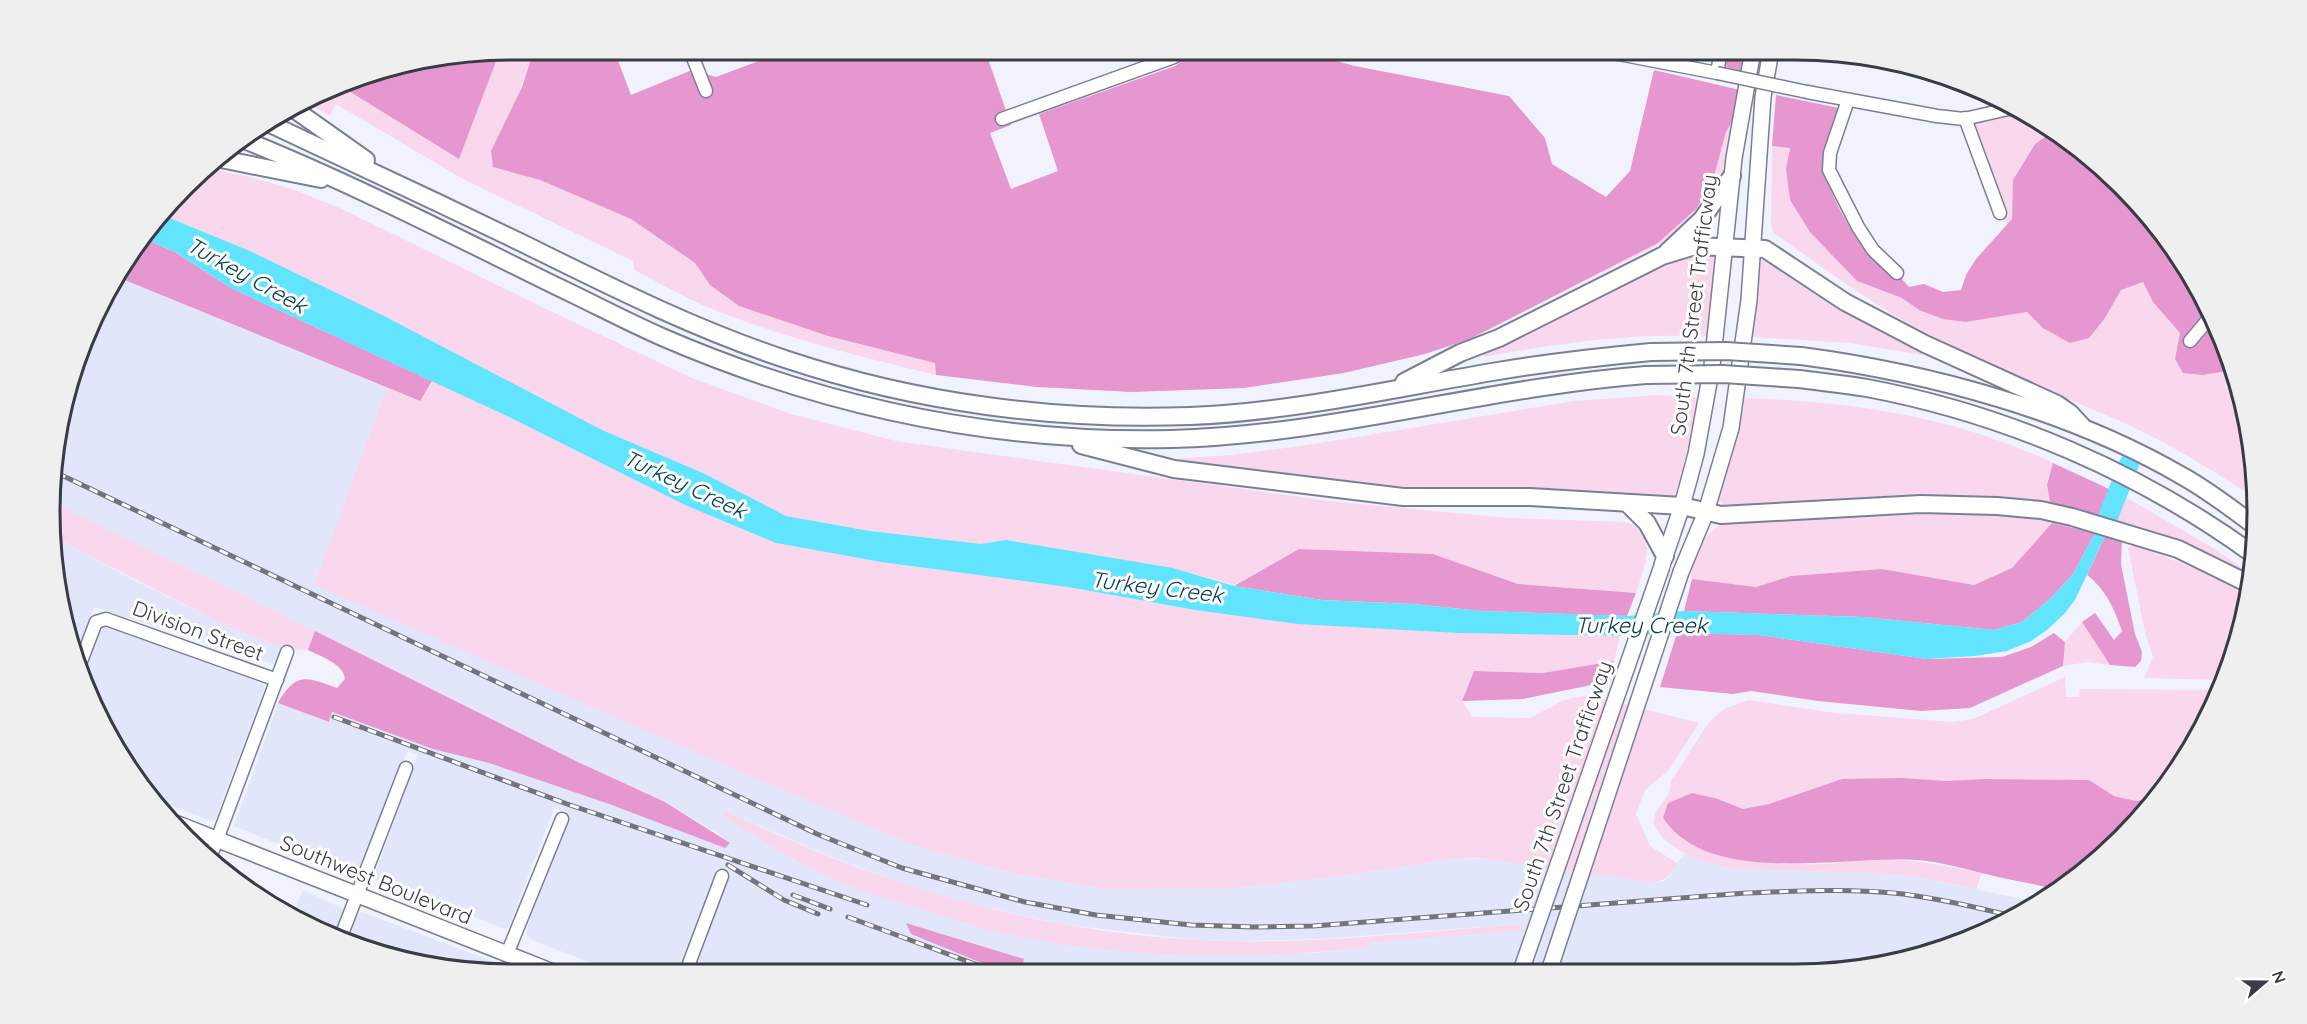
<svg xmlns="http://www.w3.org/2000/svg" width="2307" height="1024" font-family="Quicksand,sans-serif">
  <rect width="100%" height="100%" fill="#f0f2fd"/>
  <g fill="#e2e6fb" fill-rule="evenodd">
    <path d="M 115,276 L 387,388 L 315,584 L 708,758 L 917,847 L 1017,874 L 1104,889 L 1236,888 L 1334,877 L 1460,858 L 1507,861 L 1650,882 L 1664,881 L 1670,876 L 1677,863 L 1685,854 L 1720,867 L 1733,869 L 1876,873 L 1916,877 L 2036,902 L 1972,939 L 1856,970 L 1021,973 L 1024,959 L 906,923 L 911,934 L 1006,973 L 693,974 L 731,874 L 717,867 L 676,974 L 620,974 L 532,940 L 527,936 L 526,931 L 567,812 L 554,808 L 509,927 L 506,929 L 373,879 L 418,755 L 408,751 L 357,873 L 352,874 L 234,826 L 278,703 L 328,722 L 332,712 L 433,749 L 489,763 L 609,804 L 725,848 L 729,843 L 716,832 L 665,802 L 578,762 L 56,504 L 58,422 L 112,280 ZM 725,811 L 824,854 L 898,882 L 965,903 L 1068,925 L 1199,940 L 1238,941 L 1320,939 L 1522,924 L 1523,929 L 1367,943 L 1367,948 L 1314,953 L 1152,952 L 1106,949 L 1050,942 L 1014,936 L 968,924 L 843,884 L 796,861 L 723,816 Z"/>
    <polygon points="55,535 74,548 130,578 221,623 284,649 279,666 94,607 74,659 54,573"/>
    <polygon points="107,626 263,684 264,689 215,820 210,820 159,801 111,743 82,678 100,631"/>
    <polygon points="303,890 342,908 343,913 334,937 292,918"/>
    <polygon points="362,912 525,974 512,974 363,950 346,942 355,916"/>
  </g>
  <g fill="#f9d8ee">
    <path d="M 512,50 L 534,50 L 493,167 L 540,180 L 631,219 L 695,263 L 710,285 L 739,306 L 828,336 L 936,363 L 936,375 C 860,357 785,338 712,309 C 685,298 660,283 634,270 L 633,261 L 463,179 L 336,104 L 330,116 L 305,101 L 339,85 L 459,159 L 500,51 Z"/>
    <polygon points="2027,112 2054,131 2035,144 2013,180 2012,219 2007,224 1972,125 1975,121"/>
    <polygon points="1737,113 1728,163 1717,192 1671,239 1577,285 1658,243 1714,176 1726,132"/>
    <path d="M 1772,146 L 1790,148 L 1786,169 L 1857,281 L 1902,298 L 1919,310 L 1966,322 L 2027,312 L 2043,328 L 2105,318 L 2121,290 L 2143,282 L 2153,302 L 2180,333 L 2175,359 L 2203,375 L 2232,370 L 2234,372 C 2247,407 2257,462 2256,499 C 2213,470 2169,443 2122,422 C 2066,397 2009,376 1954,349 C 1892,318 1835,276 1778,236 L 1773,233 L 1771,224 Z"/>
    <path d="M 204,168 L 247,176 L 295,190 L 342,209 L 544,308 L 692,378 L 791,414 L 896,441 L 1329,501 L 1509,518 L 1625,522 C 1661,532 1644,568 1636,593 L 1518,584 L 1433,554 L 1299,549 L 1234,585 L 1173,568 L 1006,540 L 981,544 L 870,531 L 786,516 L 703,473 L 602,430 L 250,251 L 165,216 Z"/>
    <path d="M 1689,254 L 1710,254 L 1716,259 L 1707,337 C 1631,332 1558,344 1483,357 L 1482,352 L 1661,264 Z"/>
    <polygon points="1761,257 1764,257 1923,351 1922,355 1850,343 1752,337"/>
    <path d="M 432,381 L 509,417 L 685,505 L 776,543 L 881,562 L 1068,587 L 1195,610 L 1459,633 L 1620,636 L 1614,661 L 1543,673 L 1474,671 L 1462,701 L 1472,717 L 1530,718 L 1564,700 L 1588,695 L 1699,723 L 1669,770 L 1645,790 L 1636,814 L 1650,846 L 1677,863 C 1670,877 1666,881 1650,882 L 1478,858 L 1460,858 L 1334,877 L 1236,888 L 1104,889 L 1017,874 L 917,847 L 708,758 L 314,585 L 387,388 L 419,401 Z"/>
    <polygon points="1659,395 1701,398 1674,499 1431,492 1175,463 1174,459 1231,455 1308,445 1574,401"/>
    <path d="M 1745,398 C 1854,402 1953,416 2053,463 L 2047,485 L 2051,507 L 1727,508 L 1718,500 L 1738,433 Z"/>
    <polygon points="2124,496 2218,551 2253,576 2252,580 2163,537 2113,520"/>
    <polygon points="56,504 315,631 308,650 284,649 221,623 74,548 55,535"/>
    <path d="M 1934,514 C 1973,515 2014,513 2052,523 L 2012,568 L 1974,585 L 1882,569 L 1791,576 L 1756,587 L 1692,579 L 1690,574 C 1698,553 1702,535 1722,524 Z"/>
    <polygon points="2134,544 2213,576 2248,595 2233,661 2223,680 2144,678 2153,657 2145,632 2128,548"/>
    <polygon points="2082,622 2110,665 2088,662 2063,666 2065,642"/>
    <path d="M 2065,677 L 2066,697 L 2079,697 L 2080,689 L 2219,690 L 2179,769 L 2152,798 L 2136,801 L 2114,796 L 2089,780 L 1985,779 L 1946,781 L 1769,804 L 1743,809 L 1718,799 L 1720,855 C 1752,863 1787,865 1821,864 C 1836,864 1852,860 1867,860 C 1908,858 1942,865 1982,873 L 1976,889 L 1916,877 L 1876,873 L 1733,869 C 1705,864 1665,851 1653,822 L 1656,811 L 1669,794 L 1671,781 L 1709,722 L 1726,708 L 1748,700 L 1835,713 L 1953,722 L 1973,719 Z"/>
    <path d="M 725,811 C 758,826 791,841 825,855 C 944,902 1071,934 1200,940 C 1307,946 1415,932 1522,924 L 1523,930 L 1367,943 L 1367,948 C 1251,959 1129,959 1015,936 C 981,929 947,917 914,907 C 890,899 864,893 841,883 C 799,865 761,840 723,816 Z"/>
  </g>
  <g fill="#e797cf">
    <polygon points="534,50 614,50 631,95 692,70 716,77 772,56 770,50 985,50 1011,125 990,133 1011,189 1058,171 1039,114 1175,66 1200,50 1295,50 1355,66 1509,96 1545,138 1552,164 1606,197 1630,171 1654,70 1740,90 1737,113 1726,132 1714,176 1697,208 1658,243 1470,339 1425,354 1344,373 1244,388 1132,392 1037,387 936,375 935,363 828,336 739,306 710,285 695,263 631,219 540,180 493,167 491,151 522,87"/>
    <polygon points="1726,50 1744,50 1741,71 1726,67"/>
    <polygon points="500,51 459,159 339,85 363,74"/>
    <path d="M 1776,95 L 1839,108 C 1835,121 1823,151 1823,162 C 1824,190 1872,276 1901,278 L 1909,287 L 1924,284 L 1943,292 L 1961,290 L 1966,275 L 1976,259 L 2012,219 L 2013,180 L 2035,144 L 2054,131 L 2100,165 L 2162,231 L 2210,308 L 2234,372 L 2232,370 L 2203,375 L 2183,373 L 2175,359 L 2180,333 L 2153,302 L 2143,282 L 2121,290 L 2105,318 L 2089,338 L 2070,343 L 2043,328 L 2027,312 L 1966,322 L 1943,319 L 1919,310 L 1902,298 L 1857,281 L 1810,232 L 1790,200 L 1786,169 L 1790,148 L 1772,146 Z"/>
    <polygon points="145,239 175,252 231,288 432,381 420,401 115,276"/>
    <polygon points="2053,463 2109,489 2099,517 2051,507 2047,485"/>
    <polygon points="2052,523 2095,533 2073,574 2050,599 2022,622 1994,630 1863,617 1684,611 1692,579 1756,587 1791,576 1882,569 1974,585 2012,568"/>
    <path d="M 2106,534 L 2122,539 L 2121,564 L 2135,634 L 2142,652 L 2141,661 L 2135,667 L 2110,665 L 2082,622 L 2095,613 L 2114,640 L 2122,631 C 2114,608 2106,590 2087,575 Z"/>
    <polygon points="1299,549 1433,554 1518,584 1636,593 1627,616 1481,611 1413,604 1322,600 1234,586"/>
    <path d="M 315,631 L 578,762 L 665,802 L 730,843 L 725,848 L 609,804 L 489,763 L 433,749 L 332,712 L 329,722 L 278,703 C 296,671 307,677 337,688 L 345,679 C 343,663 321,657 308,650 Z"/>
    <polygon points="1677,633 1759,635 1927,659 2002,657 2031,647 2054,633 2065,642 2063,666 1970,708 1921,711 1818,701 1751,691 1733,694 1660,687"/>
    <polygon points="1614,661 1606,682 1523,699 1462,701 1474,671 1543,673"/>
    <path d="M 1902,778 L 1946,781 L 1985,779 L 2089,780 L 2114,796 L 2136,801 L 2152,798 L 2077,879 L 2056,891 C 2036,883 2014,881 1994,876 C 1972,871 1949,864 1927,861 C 1852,852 1713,891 1663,818 L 1668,803 L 1692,793 L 1718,799 L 1743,809 L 1769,804 L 1842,779 Z"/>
    <polygon points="906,923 1024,959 1021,973 1006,973 911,934"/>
  </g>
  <polygon fill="#63e4fe" points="165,216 250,251 384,316 602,430 703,473 786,516 870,531 981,544 1006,540 1173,568 1234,586 1322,600 1413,604 1481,611 1627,616 1684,611 1863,617 1994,630 2022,622 2050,599 2073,574 2095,533 2109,489 2124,496 2075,600 2064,614 2047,630 2031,641 2007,651 1975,656 1927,659 1758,635 1677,633 1620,636 1459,633 1298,624 1195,610 1068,587 881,562 776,543 685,505 509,417 231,288 175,252 145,239"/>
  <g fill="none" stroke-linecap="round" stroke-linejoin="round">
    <polyline stroke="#63e4fe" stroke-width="20" points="2108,517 2129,464"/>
    <g stroke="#7a7f96" stroke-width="15">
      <g id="minor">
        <polyline points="690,50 706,91"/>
        <polyline points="1598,50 1717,73 1721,50"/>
        <polyline points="1807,92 1937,116 1964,119 2017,107"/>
        <polyline points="1848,100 1830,153 1829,170 1858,227 1873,250 1897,273"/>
        <polyline points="1965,118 2000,213"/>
        <polyline points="1002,119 1174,57 1187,50"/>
        <polyline points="2190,341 2212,315"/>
        <polyline points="78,669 96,622 106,619 277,680"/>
        <polyline points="209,861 287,652"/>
        <polyline points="340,939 406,768"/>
        <polyline points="507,954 562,819"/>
        <polyline points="685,974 722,876"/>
      </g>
    </g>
    <g stroke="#7a7f96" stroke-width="18">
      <g id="major">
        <polyline points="1662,565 1682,506 1696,454 1712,366 1734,158 1753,50"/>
        <polyline points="1681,572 1706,512 1731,428 1749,300 1763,97 1771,50"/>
        <polyline points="178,824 558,974"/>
      </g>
    </g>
    <g stroke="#7a7f96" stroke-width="20">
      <g id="highway">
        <polyline points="291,107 366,160"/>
        <path d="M 266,122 C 352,162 437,202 522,243 C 609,286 696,330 788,360 C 917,403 1055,421 1190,416 C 1291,412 1392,389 1492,372 C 1545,363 1597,357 1651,352"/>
        <path d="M 242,139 C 349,182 452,235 556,286 C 592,303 626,321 662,337 C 824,407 995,443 1171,439 C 1332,435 1487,387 1646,375"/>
        <polyline points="216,158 321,179"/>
        <polyline points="1667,252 1702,219 1732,176"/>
        <path d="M 1801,356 C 1930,373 2071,411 2184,477 C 2209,491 2232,509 2255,526"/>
        <path d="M 1799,379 C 1821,382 1844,384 1867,388 C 2005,414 2140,472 2254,555"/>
        <polyline points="1404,382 1460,353 1499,338 1662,256 1695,246 1765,249 1845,302 1925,344 2057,404 2070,413 2083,427"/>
        <polyline points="1081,445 1174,469 1403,497 1530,497 1682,506 1721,515 1921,504 1997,506 2041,510 2072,517 2178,549 2251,585"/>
        <polyline points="1628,504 1647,523 1665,556"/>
      </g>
    </g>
    <use href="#minor" stroke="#fff" stroke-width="12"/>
    <use href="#major" stroke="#fff" stroke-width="15"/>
    <use href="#highway" stroke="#fff" stroke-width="16"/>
    <g stroke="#72747e" stroke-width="5">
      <g id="rail">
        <path d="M 57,473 L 817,834 L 902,868 L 1025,902 L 1096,915 L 1191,925 L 1254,927 L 1313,926 L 1746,893 C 1798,891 1851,888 1903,894 C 1940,899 1976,907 2012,916"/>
        <polyline points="334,717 567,804 867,905"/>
        <polyline points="728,865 784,900 818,914"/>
        <polyline points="793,895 830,909"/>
        <polyline points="848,917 991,970"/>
      </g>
    </g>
    <use href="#rail" stroke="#fff" stroke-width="3" stroke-dasharray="9" stroke-linecap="butt"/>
    <g stroke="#7a7f96" stroke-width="15" stroke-linecap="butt">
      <polyline id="minor-bridge" points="1717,73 1807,92"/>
    </g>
    <g stroke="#7a7f96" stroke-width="18" stroke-linecap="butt">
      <g id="major-bridge">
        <polyline points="1521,971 1662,566"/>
        <polyline points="1549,971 1681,572"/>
      </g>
    </g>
    <g stroke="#7a7f96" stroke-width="20" stroke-linecap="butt">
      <g id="highway-bridge">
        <polyline points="1651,352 1726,351 1801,356"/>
        <polyline points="1646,375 1723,374 1799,379"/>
      </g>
    </g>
    <use href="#minor-bridge" stroke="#fff" stroke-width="12"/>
    <use href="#major-bridge" stroke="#fff" stroke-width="15"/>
    <use href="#highway-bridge" stroke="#fff" stroke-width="16"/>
  </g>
  <g text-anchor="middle" stroke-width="6" stroke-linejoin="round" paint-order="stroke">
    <g font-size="21" fill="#393b45" stroke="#fff">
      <text transform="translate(1694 305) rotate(-83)" y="7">South 7th Street Trafficway</text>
      <text transform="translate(198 631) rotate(20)" y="7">Division Street</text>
      <text transform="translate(1563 786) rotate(-71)" y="7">South 7th Street Trafficway</text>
      <text transform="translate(376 880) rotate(22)" y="7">Southwest Boulevard</text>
    </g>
    <g font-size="22" font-style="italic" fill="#05424d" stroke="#fff">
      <text transform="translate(247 275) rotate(29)" y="8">Turkey Creek</text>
      <text transform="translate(685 484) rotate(25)" y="8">Turkey Creek</text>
      <text transform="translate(1157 587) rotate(7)" y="8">Turkey Creek</text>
      <text x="1641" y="633">Turkey Creek</text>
    </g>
  </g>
  <path d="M0 0H2307V1024H0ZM512 60H1795A452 452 0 0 1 2247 512V512A452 452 0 0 1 1795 964H512A452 452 0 0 1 60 512V512A452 452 0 0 1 512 60Z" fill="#efeff0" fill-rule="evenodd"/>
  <path fill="none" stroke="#393b45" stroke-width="3" d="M512 60H1795A452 452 0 0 1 2247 512V512A452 452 0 0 1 1795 964H512A452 452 0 0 1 60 512V512A452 452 0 0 1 512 60Z"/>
  <g transform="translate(2265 982) rotate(70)" stroke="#ffffff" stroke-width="4.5" paint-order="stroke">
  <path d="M0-4.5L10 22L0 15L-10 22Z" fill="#393b45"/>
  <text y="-9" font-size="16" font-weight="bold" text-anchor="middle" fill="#393b45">N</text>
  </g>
</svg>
